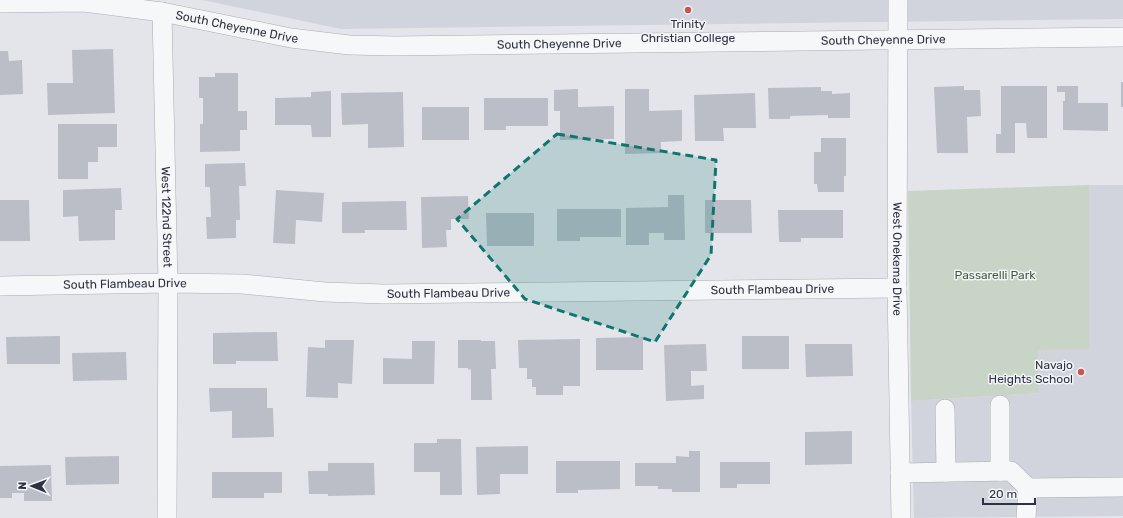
<svg xmlns="http://www.w3.org/2000/svg" width="1123" height="518" font-family="Rubik,sans-serif">
  <rect width="100%" height="100%" fill="#e4e5eb"/>
  <g fill="#d2d4dd">
    <polygon points="202,0 1123,0 1123,19 341,29"/>
    <polygon points="1089,185 1123,185 1123,516 914,518 911,401 1039,393 1038,350 1089,348"/>
  </g>
  <polygon fill="#c7d4c6" points="1089,185 1089,349 1038,350 1039,393 911,401 908,191"/>
  <g fill="#bbbec7">
    <polygon points="113,49 115,113 48,115 47,83 73,83 72,50"/>
    <polygon points="0,51 8,51 9,61 22,60 23,94 0,95"/>
    <polygon points="215,73 238,73 238,111 247,111 247,130 240,130 240,151 200,152 200,124 203,124 203,98 199,98 199,77 215,77"/>
    <rect x="1121" y="82" width="2" height="25"/>
    <polygon points="964,86 964,90 980,90 981,116 967,117 968,153 937,153 934,87"/>
    <polygon points="1001,86 1047,86 1047,138 1027,138 1026,123 1015,123 1015,153 996,153 996,134 1001,134"/>
    <polygon points="1057,86 1078,86 1078,103 1108,103 1108,131 1063,130 1063,101 1065,101 1065,92 1057,92"/>
    <polygon points="821,87 821,91 832,91 832,94 850,93 850,118 828,118 828,115 790,116 790,119 769,119 768,88"/>
    <polygon points="578,89 578,107 614,106 614,139 560,140 560,111 554,111 554,90"/>
    <polygon points="625,89 649,89 649,111 682,110 682,141 661,142 661,153 625,154"/>
    <polygon points="331,91 331,137 312,137 311,125 275,125 275,98 311,97 311,92"/>
    <polygon points="403,92 404,147 368,148 368,124 342,125 341,93"/>
    <polygon points="755,93 756,128 723,128 724,141 695,141 694,95"/>
    <polygon points="484,98 548,98 548,126 506,126 506,130 484,130"/>
    <rect x="422" y="107" width="47" height="33"/>
    <polygon points="58,124 117,124 117,147 98,147 98,162 88,162 88,179 58,179"/>
    <polygon points="821,138 846,138 846,176 844,176 844,192 818,192 817,184 814,184 814,152 821,152"/>
    <polygon points="245,163 246,186 239,186 240,220 236,220 236,238 207,239 206,217 211,217 210,187 205,187 205,164"/>
    <polygon points="121,188 122,210 115,210 115,240 79,241 78,216 63,217 63,190"/>
    <polygon points="276,190 324,193 322,222 296,220 295,244 273,243"/>
    <polygon points="668,195 684,195 685,240 664,240 664,233 649,233 649,245 626,245 626,208 668,207"/>
    <polygon points="468,196 469,219 451,219 451,230 446,230 447,247 422,248 421,197"/>
    <polygon points="0,200 29,200 30,241 0,241"/>
    <polygon points="705,200 751,200 752,233 705,233"/>
    <polygon points="406,201 407,230 365,230 365,233 342,233 342,202"/>
    <polygon points="557,209 621,209 621,237 580,237 580,241 557,241"/>
    <polygon points="778,210 843,210 843,238 801,238 801,242 779,242"/>
    <polygon points="486,213 534,213 534,246 487,246"/>
    <polygon points="277,332 278,361 236,361 236,364 213,364 213,333"/>
    <polygon points="60,336 60,364 7,364 6,337"/>
    <rect x="742" y="336" width="47" height="33"/>
    <polygon points="643,337 643,370 596,370 596,338"/>
    <polygon points="580,339 580,386 563,386 563,395 536,395 536,387 532,387 532,379 527,379 527,368 519,368 518,340"/>
    <polygon points="325,340 354,340 352,384 338,383 338,398 306,397 308,347 325,348"/>
    <polygon points="458,340 481,340 481,341 495,341 496,369 491,369 492,400 471,400 471,369 468,370 468,368 458,368"/>
    <polygon points="412,341 435,341 434,384 383,384 383,358 412,359"/>
    <polygon points="706,344 707,371 691,371 691,386 704,385 704,399 666,401 664,345"/>
    <polygon points="805,344 852,344 853,376 806,377"/>
    <polygon points="126,352 127,380 73,381 72,353"/>
    <polygon points="209,388 267,388 267,408 273,408 274,437 232,438 232,411 210,412"/>
    <polygon points="852,431 852,464 805,465 805,432"/>
    <polygon points="437,439 461,439 462,495 440,495 440,472 414,472 414,443 437,443"/>
    <polygon points="528,446 528,474 500,474 500,494 477,495 476,447"/>
    <polygon points="689,451 700,451 700,492 672,492 672,489 658,489 658,486 635,486 635,463 676,463 676,456 689,457"/>
    <polygon points="119,456 119,484 66,485 65,457"/>
    <polygon points="556,461 620,461 620,489 578,490 578,493 556,493"/>
    <polygon points="720,462 770,462 770,484 737,484 737,488 720,488"/>
    <polygon points="328,463 374,463 375,495 328,496 328,494 309,494 308,471 328,471"/>
    <polygon points="51,465 52,501 24,501 24,493 12,493 12,498 0,498 0,466"/>
    <polygon points="212,472 282,472 282,493 264,493 264,498 212,498"/>
  </g>
  <g fill="none" stroke-linecap="round" stroke-linejoin="round">
    <g stroke="#a9abb5" stroke-width="20">
      <g id="minor">
        <path id="s1" d="M 898,0 L 897,288 L 901,518"/>
        <path id="s2" d="M 0,3 L 84,2 L 162,12 L 291,38 L 349,45 L 395,46 L 1123,37"/>
        <path id="s3" d="M 162,12 L 168,283 L 167,518"/>
        <path id="s4" d="M 0,286 L 168,283 L 242,284 L 325,292 L 384,294 L 897,288"/>
        <polyline points="1000,405 1000,471"/>
        <polyline points="945,409 946,472"/>
        <polyline points="900,473 1011,471 1028,488"/>
        <polyline points="1026,518 1028,488 1123,487"/>
      </g>
    </g>
    <use href="#minor" stroke="#f6f7f9" stroke-width="19"/>
  </g>
  <path fill="#0f766e" fill-opacity="0.2" stroke="#0f766e" stroke-width="3" stroke-dasharray="8 5" stroke-linejoin="round" d="M 557,134 L 716,160 L 711,255 L 655,342 L 525,299 L 457,219 Z"/>
  <g fill="#c65653" stroke="#f4f5f8" stroke-width="1.5">
    <circle cx="688" cy="10" r="4"/>
    <circle cx="1081" cy="372" r="4"/>
  </g>
  <g text-anchor="middle" stroke-width="3" stroke-linejoin="round" paint-order="stroke">
    <g font-size="12" fill="#2d3142" stroke="#f4f5f8">
      <text x="688" y="28">Trinity<tspan x="688" dy="14">Christian College</tspan></text>
      <text x="1073" y="369" text-anchor="end">Navajo<tspan x="1073" dy="14">Heights School</tspan></text>
    </g>
    <g font-size="12" fill="#2d3142" stroke="#f4f5f8">
      <text dy="4" stroke="none"><textPath href="#s2" startOffset="239">South Cheyenne Drive</textPath></text>
      <text dy="4" stroke="none"><textPath href="#s2" startOffset="887">South Cheyenne Drive</textPath></text>
      <text dy="4" stroke="none"><textPath href="#s2" startOffset="563">South Cheyenne Drive</textPath></text>
      <text dy="4" stroke="none"><textPath href="#s3" startOffset="205">West 122nd Street</textPath></text>
      <text dy="4" stroke="none"><textPath href="#s1" startOffset="259">West Onekema Drive</textPath></text>
      <text dy="4" stroke="none"><textPath href="#s4" startOffset="125">South Flambeau Drive</textPath></text>
      <text dy="4" stroke="none"><textPath href="#s4" startOffset="773">South Flambeau Drive</textPath></text>
      <text dy="4" stroke="none"><textPath href="#s4" startOffset="449">South Flambeau Drive</textPath></text>
    </g>
    <g font-size="12" fill="#3b5d3b" stroke="#f4f5f8">
      <text x="995" y="279">Passarelli Park</text>
    </g>
  </g>
  <g transform="translate(32 486) rotate(271)" stroke="#f4f5f8" stroke-width="3" paint-order="stroke">
  <path d="M0-3L7 15L0 10L-7 15Z" fill="#2d3142"/>
  <text y="-6" font-size="11" font-weight="bold" text-anchor="middle" fill="#2d3142">N</text>
  </g>
  <path d="M983 498v6h52v-6" fill="none" stroke="#2d3142" stroke-width="2"/>
  <text x="989" y="498" font-size="12" fill="#2d3142" stroke="#f4f5f8" stroke-width="3" paint-order="stroke">20 m</text>
</svg>
